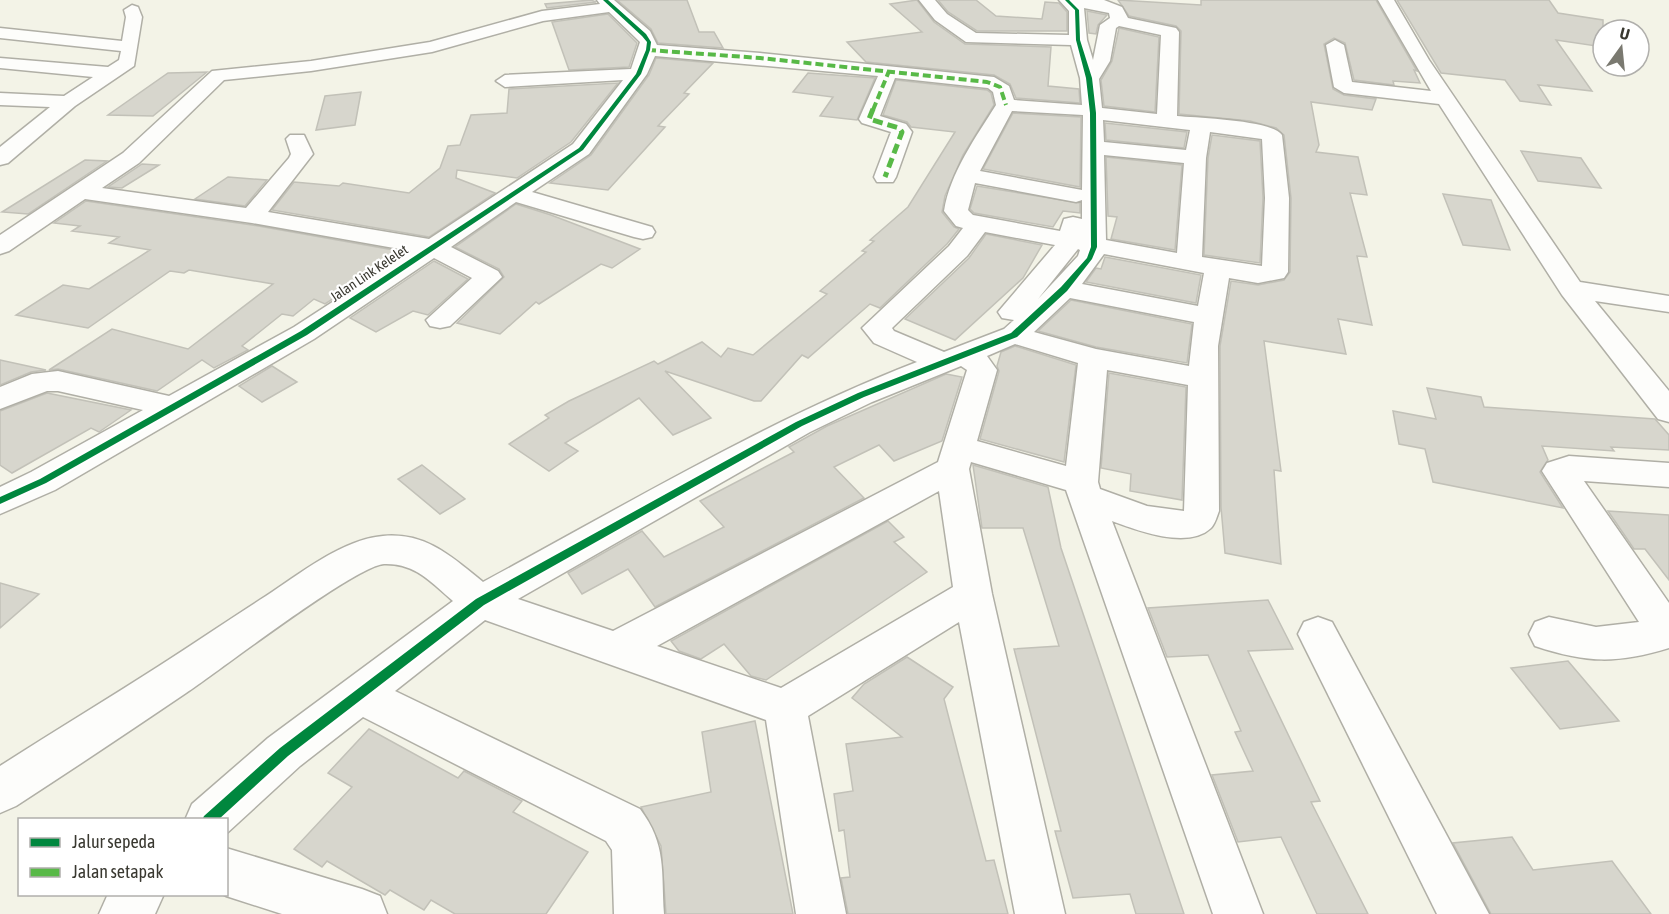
<svg xmlns="http://www.w3.org/2000/svg" width="1669" height="914" font-family="'Asap Condensed',sans-serif">
  <rect width="100%" height="100%" fill="#f3f3e7"/>
  <g fill="#d7d6cd" stroke="#c2c1b8" stroke-width="1.5">
    <polygon points="591,0 596,2 547,8 545,4"/>
    <polygon points="617,0 687,0 699,32 714,32 723,48 658,43 651,29"/>
    <polygon points="917,0 934,22 965,44 1051,47 1048,86 1079,89 1080,103 1016,98 1010,84 994,75 866,62 847,42 922,32 890,4"/>
    <polygon points="938,0 976,0 996,16 1042,19 1045,2 1059,3 1067,12 1067,31 977,31 948,12"/>
    <polygon points="1118,0 1201,5 1201,0 1376,0 1417,71 1414,70 1420,83 1393,81 1394,85 1354,80 1345,43 1334,38 1324,44 1333,89 1344,95 1376,99 1372,110 1311,102 1319,145 1316,152 1358,157 1367,195 1350,193 1367,257 1357,256 1372,325 1338,319 1346,354 1264,341 1281,471 1274,470 1281,564 1225,553 1221,507 1220,346 1231,281 1258,285 1284,280 1290,272 1291,198 1284,135 1276,128 1250,121 1179,114 1181,31 1176,26 1129,16"/>
    <polygon points="1397,0 1549,0 1558,13 1603,20 1603,47 1556,40 1592,91 1538,85 1551,105 1520,101 1505,80 1441,73"/>
    <polygon points="1087,11 1107,15 1098,25 1096,34 1089,33"/>
    <polygon points="608,14 637,43 629,67 569,70 552,22"/>
    <polygon points="1119,28 1159,37 1155,112 1104,106 1101,80 1112,61"/>
    <polygon points="656,58 713,63 684,93 689,94 658,126 665,127 608,190 550,183 591,155 649,75"/>
    <polygon points="207,72 153,116 108,115 168,73"/>
    <polygon points="808,73 875,78 857,120 820,116 833,97 793,92"/>
    <polygon points="896,80 987,90 991,93 994,105 963,155 945,196 942,212 954,227 959,229 947,244 880,308 870,304 808,358 802,355 761,401 754,401 665,371 711,418 673,435 639,398 565,443 578,451 549,471 509,444 549,418 545,415 569,401 654,361 658,364 702,342 721,357 728,348 753,355 827,294 820,291 866,252 862,251 874,241 870,240 908,207 955,132 911,127 907,122 883,115"/>
    <polygon points="618,83 571,142 517,178 457,170 456,178 495,193 429,237 272,210 294,182 339,186 343,183 409,193 440,168 448,146 460,145 471,115 507,113 509,89"/>
    <polygon points="361,92 355,125 316,130 325,96"/>
    <polygon points="1013,113 1081,117 1080,187 983,169"/>
    <polygon points="1105,123 1187,132 1184,148 1106,140"/>
    <polygon points="1212,135 1260,141 1263,198 1260,263 1204,255 1208,158"/>
    <polygon points="1521,151 1581,158 1601,188 1538,181"/>
    <polygon points="1106,157 1182,165 1175,250 1111,239 1117,217 1108,216"/>
    <polygon points="85,160 107,161 28,214 2,212"/>
    <polygon points="142,164 159,165 122,188 108,187"/>
    <polygon points="228,177 267,180 245,206 195,199"/>
    <polygon points="977,186 1080,203 1080,213 1063,211 1053,227 974,213 970,209"/>
    <polygon points="1443,194 1491,200 1510,250 1463,245"/>
    <polygon points="86,201 252,225 405,252 325,304 314,299 293,316 282,314 242,346 248,350 214,368 202,360 157,391 58,369 49,370 112,329 188,349 273,284 189,270 184,273 170,271 88,328 16,315 63,285 89,289 150,250 109,243 119,237 72,231 80,226 54,223"/>
    <polygon points="516,204 551,215 640,249 612,268 601,264 539,304 536,302 500,334 457,323 504,277 499,269 455,247"/>
    <polygon points="986,234 1042,245 1023,278 955,340 905,319 969,258"/>
    <polygon points="1105,257 1201,275 1196,303 1086,282 1096,268 1101,269"/>
    <polygon points="434,261 468,279 428,315 413,311 376,332 350,318"/>
    <polygon points="1071,300 1192,324 1187,363 1096,347 1038,331"/>
    <polygon points="1015,346 1076,365 1064,462 980,439 999,371 997,366 1001,352"/>
    <polygon points="0,360 46,370 31,372 0,385"/>
    <polygon points="272,366 297,382 262,402 239,386"/>
    <polygon points="1109,373 1186,387 1182,500 1130,491 1131,474 1101,468"/>
    <polygon points="946,374 962,377 942,441 894,461 879,445 834,467 864,498 655,607 628,569 582,594 568,573 642,531 664,557 724,527 700,501 794,452 789,447 827,426"/>
    <polygon points="1427,388 1481,397 1484,407 1655,419 1669,435 1669,450 1611,447 1614,451 1542,446 1548,460 1540,472 1563,508 1433,482 1425,449 1399,444 1393,411 1436,419"/>
    <polygon points="47,393 131,410 99,432 91,428 12,473 0,465 0,411"/>
    <polygon points="422,465 465,499 440,514 398,479"/>
    <polygon points="973,465 1048,487 1061,548 1184,914 1136,914 1130,894 1073,898 1055,831 1061,831 1014,649 1059,646 1023,528 982,528"/>
    <polygon points="1608,511 1669,515 1669,580 1645,549 1634,549"/>
    <polygon points="888,521 904,537 894,542 927,572 766,680 751,676 724,644 701,659 679,651 671,641"/>
    <polygon points="0,583 39,594 0,628"/>
    <polygon points="1268,600 1293,649 1248,651 1320,801 1311,802 1368,914 1317,914 1281,837 1238,842 1212,775 1253,771 1235,732 1241,731 1208,655 1167,657 1148,608"/>
    <polygon points="907,657 953,687 944,699 986,861 994,860 1008,914 848,914 841,878 850,877 844,830 839,831 834,794 853,791 846,744 902,737 852,698 864,684"/>
    <polygon points="1568,661 1619,721 1560,729 1511,668"/>
    <polygon points="755,721 793,914 666,914 661,846 641,807 711,792 702,732"/>
    <polygon points="369,729 458,778 464,771 522,801 513,812 588,852 546,914 455,914 431,900 424,910 390,890 385,895 327,861 322,867 294,849 352,787 328,773"/>
    <polygon points="1512,837 1533,870 1612,861 1651,914 1491,914 1453,843"/>
  </g>
  <g fill="none" stroke-linecap="round" stroke-linejoin="round">
    <g stroke="#b0afa6" stroke-width="3">
      <g id="minor">
        <path d="M 597,0 L 614,0 L 650,31 L 657,45 L 760,53 L 994,77 L 1009,86 L 1014,100 L 1082,105 L 1080,78 L 1071,45 L 966,42 L 935,20 L 919,0 L 935,0 L 947,14 L 976,33 L 1069,35 L 1069,11 L 1059,0 L 1104,0 L 1122,7 L 1128,18 L 1176,28 L 1179,32 L 1177,116 C 1198,118 1272,120 1282,135 L 1289,198 L 1288,272 L 1284,278 L 1258,283 L 1229,278 L 1218,346 L 1219,511 C 1217,516 1215,524 1211,528 C 1188,550 1136,530 1112,521 L 1263,914 L 1213,914 L 1066,490 L 971,462 L 969,469 L 992,594 L 1065,914 L 1015,914 L 959,622 L 808,716 L 846,914 L 796,914 L 766,720 L 485,620 L 395,691 L 640,809 C 667,845 661,871 664,914 L 614,914 L 612,850 L 606,841 L 363,717 L 300,766 L 226,834 L 226,820 L 185,820 L 192,804 L 268,738 L 453,601 C 431,582 415,563 384,564 C 355,566 219,671 186,693 C 130,731 73,769 16,806 L 0,813 L 0,766 C 53,732 106,700 159,666 C 195,643 230,619 266,596 C 298,575 343,539 383,536 C 426,532 452,557 483,582 C 626,505 765,421 917,362 L 874,343 L 862,328 L 949,246 L 963,228 L 956,226 L 944,211 C 950,173 976,137 996,105 L 993,92 L 988,88 L 895,78 L 880,116 L 906,124 L 912,132 L 896,177 L 893,182 L 877,182 L 874,177 L 891,132 L 862,123 L 859,119 L 878,76 L 655,56 L 647,74 L 589,154 L 532,192 L 652,227 L 655,232 L 652,237 L 643,239 L 634,237 L 516,202 L 451,247 L 498,271 L 502,277 L 450,326 L 440,328 L 430,326 L 426,320 L 472,278 L 434,258 L 314,339 L 55,490 L 0,514 L 0,487 L 31,472 L 143,410 L 58,391 L 47,391 L 0,409 L 0,387 L 32,374 L 58,371 L 169,396 L 294,327 L 411,251 L 252,223 L 85,199 L 9,251 L 0,254 L 0,235 L 123,153 L 212,71 L 311,61 L 430,42 L 542,11 L 600,4 ZM 1084,8 L 1109,13 L 1110,18 L 1100,25 L 1093,60 L 1087,40 ZM 609,12 L 640,42 L 631,69 L 505,75 L 496,81 L 505,87 L 623,80 L 573,144 L 429,239 L 268,212 L 313,154 L 304,135 L 290,135 L 286,139 L 291,154 L 289,158 L 246,208 L 102,188 L 139,163 L 224,80 L 311,71 L 432,52 L 543,21 ZM 1119,26 L 1161,35 L 1157,114 L 1102,108 L 1099,79 L 1110,61 L 1116,28 ZM 1012,111 L 1083,115 L 1082,190 L 980,171 ZM 1103,120 L 1190,130 L 1186,150 L 1104,142 ZM 1210,132 L 1262,139 L 1265,198 L 1262,266 L 1202,257 L 1206,158 ZM 1104,155 L 1184,163 L 1177,253 L 1106,240 ZM 975,183 L 1076,202 L 1082,200 L 1082,219 L 1073,217 L 1064,219 L 1060,231 L 973,215 L 968,210 ZM 985,232 L 1055,245 L 998,312 L 1002,318 L 1014,320 L 1004,329 L 944,352 L 894,331 L 892,328 L 967,256 ZM 1078,249 L 1080,250 L 1078,256 L 1038,299 ZM 1104,254 L 1204,273 L 1198,306 L 1082,284 ZM 1070,298 L 1194,322 L 1189,366 L 1096,349 L 1034,332 ZM 1015,344 L 1078,363 L 1066,466 L 977,441 L 997,370 L 987,356 ZM 961,366 L 967,370 L 938,462 L 613,631 L 518,599 L 810,432 L 872,402 ZM 1107,370 L 1188,385 L 1184,511 L 1147,506 L 1100,489 L 1098,482 ZM 939,491 L 953,587 L 781,688 L 657,646 Z"/>
        <polygon points="1378,0 1394,0 1429,60 1580,282 1669,296 1669,312 1595,301 1669,391 1669,422 1658,419 1562,295 1439,104 1344,93 1334,87 1326,45 1335,40 1344,45 1352,82 1431,91"/>
        <polygon points="132,5 138,7 142,17 134,66 75,106 8,163 0,165 0,147 50,107 0,105 0,93 64,96 93,77 0,68 0,58 108,67 119,60 121,51 0,38 0,28 122,41 126,17 124,10"/>
        <path d="M 1569,456 L 1669,463 L 1669,487 L 1584,481 L 1669,603 L 1669,648 C 1617,664 1586,663 1535,646 L 1529,634 L 1535,622 L 1549,617 L 1596,627 L 1639,622 L 1542,471 L 1547,463 Z"/>
        <polygon points="1318,617 1332,622 1489,914 1437,914 1298,634 1304,622"/>
        <polygon points="226,848 362,889 380,896 387,914 282,914 226,896 222,894 226,894"/>
        <polygon points="108,894 164,894 155,914 99,914"/>
      </g>
    </g>
    <use href="#minor" fill="#fdfdfb" fill-rule="evenodd"/>
    <g stroke="#58b947" stroke-width="4" stroke-dasharray="8 4" stroke-linecap="butt">
      <polyline points="648,50 760,58 987,82 1000,87 1006,105"/>
      <polyline points="873,110 889,71"/>
    </g>
    <polyline stroke="#58b947" stroke-width="5" stroke-dasharray="10 5" stroke-linecap="butt" points="873,109 869,119 899,128 902,132 885,177"/>
    <g stroke="#fff" stroke-width="4">
      <g id="cycleway">
        <polygon points="603,0 608,0 646,34 651,42 650,50 641,74 583,150 307,335 46,483 0,504 0,497 40,479 301,331 579,148 636,74 646,50 647,42 642,36"/>
        <polygon points="1065,0 1069,0 1079,10 1080,40 1092,78 1096,113 1097,247 1092,259 1067,291 1017,337 864,397 802,426 484,605 288,756 218,820 202,820 204,816 280,748 476,599 796,422 858,393 1011,333 1061,287 1087,258 1091,247 1090,113 1086,78 1076,40 1075,10"/>
      </g>
    </g>
    <use href="#cycleway" fill="#00873e" fill-rule="evenodd"/>
  </g>
  <g text-anchor="middle" stroke-width="4.5" stroke-linejoin="round" paint-order="stroke">
    <g font-size="14" fill="#393830" stroke="#fff">
      <text transform="translate(369 273) rotate(-34)" y="5">Jalan Link Kelelet</text>
    </g>
  </g>
  <rect x="18" y="818" width="210" height="78" fill="#ffffff" stroke="#b0afac" stroke-width="1.5"/>
  <rect x="30" y="838" width="30" height="9" fill="#00873e" stroke="#b0afac" stroke-width="1.5"/>
  <text x="72" y="848" font-size="18" fill="#393830">Jalur sepeda</text>
  <rect x="30" y="868" width="30" height="9" fill="#58b947" stroke="#b0afac" stroke-width="1.5"/>
  <text x="72" y="878" font-size="18" fill="#393830">Jalan setapak</text>
  <g transform="translate(1621 48) rotate(15)"><circle r="28" fill="#ffffff" stroke="#b0afac" stroke-width="1.5"/>
  <path d="M0-4.5L10 22L0 15L-10 22Z" fill="#7a7970"/>
  <text y="-9" font-size="16" font-weight="bold" text-anchor="middle" fill="#393830">U</text>
  </g>
</svg>
